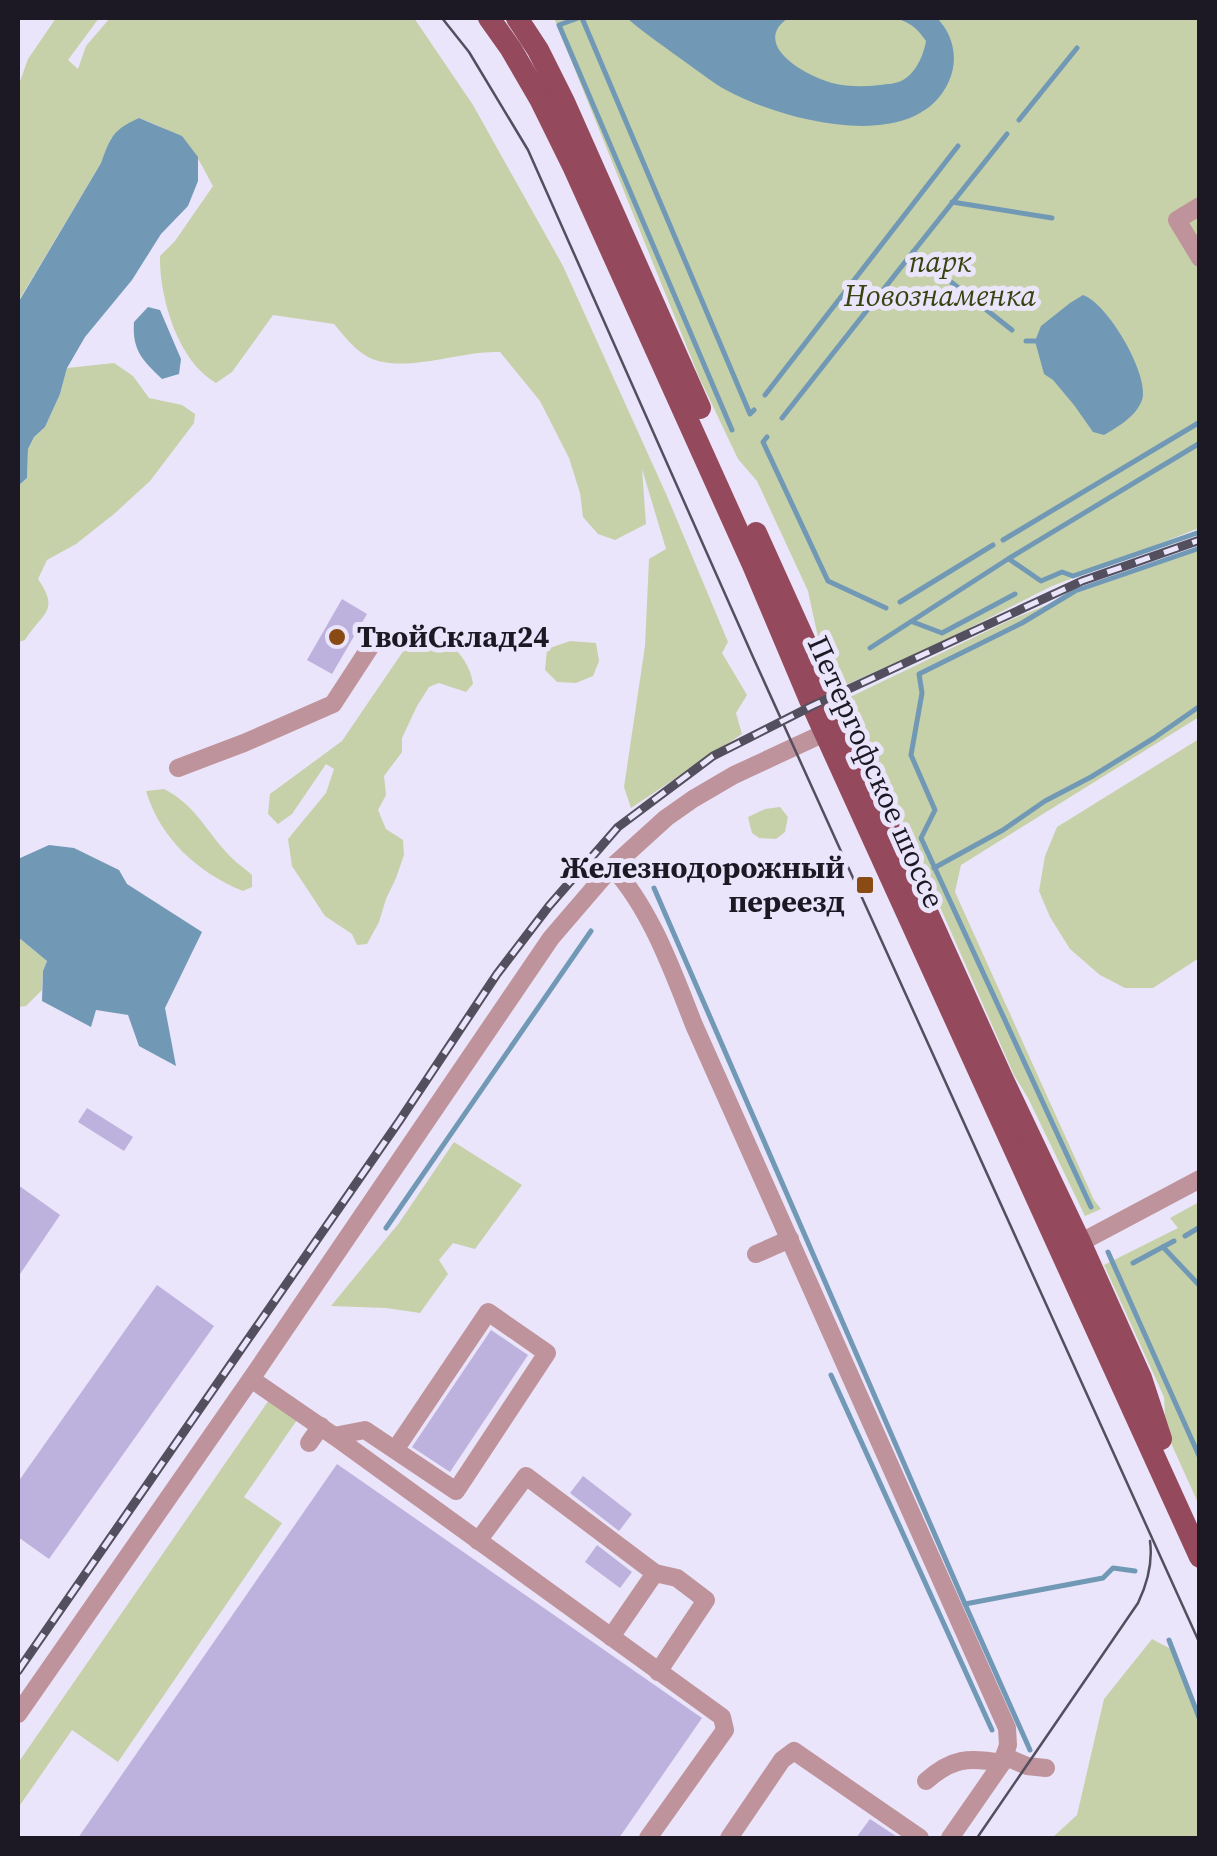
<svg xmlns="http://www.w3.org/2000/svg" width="1217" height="1856" font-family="'Source Serif 4',serif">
  <rect width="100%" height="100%" fill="#eae5fa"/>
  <g fill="#c7d1a9">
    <path d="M 56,18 L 99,18 L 68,60 L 78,69 L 86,46 L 110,18 L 414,18 L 473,105 L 563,266 L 667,496 L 728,642 L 722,653 L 747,695 L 736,713 L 742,734 L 631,808 L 624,787 L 645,646 L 649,559 L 666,549 L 642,469 L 646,524 L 615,540 L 598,534 L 583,517 L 580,493 L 569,458 L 540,401 L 500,352 C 460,350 404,375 368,357 C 354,349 344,336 334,324 L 273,315 L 232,372 L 216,383 C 178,362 159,297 160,256 L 175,241 L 213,186 C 190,142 186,136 139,118 L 111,138 L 101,163 L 18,302 L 18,87 L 28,59 Z"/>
    <polygon points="554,18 1199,18 1199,528 1050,587 950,638 848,684 835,679 819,642 808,591 757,481 738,459 699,377"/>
    <path d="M 114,363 L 133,376 L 149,398 L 182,405 L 195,414 L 194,423 L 150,481 L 114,514 L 76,544 L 47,560 L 38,579 C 60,611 43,612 25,640 L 18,642 L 18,486 L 27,478 L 28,449 L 34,437 L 45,427 L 60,394 L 67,368 Z"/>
    <polygon points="1199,550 1199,717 961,865 955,892 1094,1200 1101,1209 1085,1216 1028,1098 1014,1075 848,698 1010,620 1079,592"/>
    <path d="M 427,625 C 447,640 470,658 473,684 L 466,692 L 439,683 L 429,687 L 417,706 L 402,738 L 402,752 L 384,776 L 386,795 L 378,810 L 386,829 L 403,840 L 404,855 L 396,878 L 386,899 L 379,922 L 367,944 L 357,945 L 352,934 L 325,916 L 292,866 L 288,839 L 326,793 L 334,769 L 326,764 L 292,814 L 278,824 L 268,814 L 270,794 L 342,741 L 419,628 Z"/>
    <polygon points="570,641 596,643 599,661 593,676 576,683 557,682 545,670 547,649"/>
    <polygon points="1199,739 1199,958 1153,988 1125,988 1100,975 1070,949 1050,917 1039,891 1045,856 1057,827"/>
    <path d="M 164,789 C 194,804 205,829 227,853 C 234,861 244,868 252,875 L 252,887 L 243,891 C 198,873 160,838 146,791 Z"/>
    <polygon points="780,807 788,817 785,832 776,839 759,838 752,833 748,817 765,809"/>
    <polygon points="18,937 47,961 43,971 42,990 26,1006 18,1007"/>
    <polygon points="454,1142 522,1185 475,1249 453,1243 439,1260 448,1274 420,1313 386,1308 331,1306 399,1223"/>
    <polygon points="1199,1202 1199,1505 1166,1432 1164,1397 1104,1265 1178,1228 1170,1218"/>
    <polygon points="269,1400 297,1420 244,1497 282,1523 118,1762 72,1730 18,1808 18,1763"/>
    <polygon points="1152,1639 1171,1649 1199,1711 1199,1838 1052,1838 1077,1815 1104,1699"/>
  </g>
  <g fill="#7199b6">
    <path d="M 627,18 L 788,18 C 750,45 806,76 832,83 C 848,87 864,87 880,85 C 886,84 897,84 903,80 C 916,73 924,54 926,41 C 917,28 909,21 893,18 L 937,18 C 953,34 959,59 949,81 C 916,157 781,120 726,90 C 713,83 701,73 688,64 C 668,49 646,35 627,18 Z"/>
    <path d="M 139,118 L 182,136 L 198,157 L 198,181 L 188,206 L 161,234 L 132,280 L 85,337 L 67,368 L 60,394 L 45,427 L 34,437 L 28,449 L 27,478 L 18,486 L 18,303 L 101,163 C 111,136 113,130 139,118 Z"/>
    <path d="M 1083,295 C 1108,304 1146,370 1143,396 C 1140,414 1118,427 1104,435 L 1093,432 L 1074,405 L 1053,380 L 1044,374 L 1035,341 L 1041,326 L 1070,303 Z"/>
    <path d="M 148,307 L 160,310 L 181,359 L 179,374 L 162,379 C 142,360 132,350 134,322 Z"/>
    <polygon points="49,845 74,848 119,870 127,884 202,932 165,1008 176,1066 139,1046 128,1015 96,1010 91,1027 42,1001 43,971 47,961 18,937 18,859"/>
  </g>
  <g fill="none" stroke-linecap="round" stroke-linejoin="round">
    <g stroke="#7199b6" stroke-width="5">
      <polyline points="578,18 559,25 732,430"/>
      <polyline points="582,18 750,414 754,410"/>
      <polyline points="1019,120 1077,48"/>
      <polyline points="952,202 1052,218"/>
      <polyline points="913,252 1007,134"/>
      <polyline points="1026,341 1035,341"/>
      <polyline points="765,395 958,146"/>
      <polyline points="782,418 913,252 1012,330"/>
      <polyline points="767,437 763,442 828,581 886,608"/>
      <polyline points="1003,540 1200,422"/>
      <polyline points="1009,559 1041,581 1062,572 1073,576 1200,532"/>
      <polyline points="900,602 993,545"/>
      <polyline points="913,622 942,633 1015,594"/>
      <polyline points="870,648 1008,559 1200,443"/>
      <polyline points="934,868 1003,830 1045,801 1091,777 1154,738 1200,706"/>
      <polyline points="654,888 965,1604 1103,1578 1113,1568 1135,1571"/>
      <polyline points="1091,1207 921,838 935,810 911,755 922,693 919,674 1022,623 1075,591 1200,548"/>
      <polyline points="386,1228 591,931"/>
      <polyline points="1185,1236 1200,1227"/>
      <polyline points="1163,1247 1200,1286"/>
      <polyline points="1108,1252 1200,1458"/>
      <polyline points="1133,1263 1174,1241"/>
      <polyline points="831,1375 992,1730"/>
      <polyline points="965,1604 1030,1750"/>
      <polyline points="1169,1640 1200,1720"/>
    </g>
  </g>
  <g fill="#bdb2dd">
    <polygon points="342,599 367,614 332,674 307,660"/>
    <polygon points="87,1108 133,1137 124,1151 78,1122"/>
    <polygon points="18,1185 60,1215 18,1277"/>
    <polygon points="157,1285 214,1326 49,1559 18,1537 18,1482"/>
    <polygon points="491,1330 528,1355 450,1472 412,1447"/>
    <polygon points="337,1464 702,1718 619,1838 78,1838"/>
    <polygon points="583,1476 632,1514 619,1531 570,1493"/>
    <polygon points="597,1545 632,1572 620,1588 585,1562"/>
    <polygon points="870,1819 899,1838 856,1838"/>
  </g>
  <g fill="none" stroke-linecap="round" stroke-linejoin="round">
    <g stroke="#bf939b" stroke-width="18">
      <polyline points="1200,206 1177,220 1200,258"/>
      <polyline points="178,768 244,743 333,704 376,638"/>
      <path d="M 612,867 C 651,909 673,972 694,1025 L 1007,1728 L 1008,1745 L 1002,1763 L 950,1838"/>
      <polyline points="1072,1247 1200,1179"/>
      <polyline points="756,1254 790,1239"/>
      <polyline points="251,1379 334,1436 722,1717 725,1730 648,1838"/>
      <polyline points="334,1436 365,1430 456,1491 547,1353 488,1312 395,1450"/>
      <polyline points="309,1443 321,1426"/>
      <polyline points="478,1541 526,1476 655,1573 677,1578 706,1600 658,1672"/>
      <polyline points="611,1637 655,1573"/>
      <polyline points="18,1714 251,1379 551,938 612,867 666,818 693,799 734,775 833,729"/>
      <polyline points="1004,1756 1027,1766 1046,1768"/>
      <path d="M 926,1781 C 952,1758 968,1757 1002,1763"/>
      <polyline points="729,1838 782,1760 794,1751 920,1838"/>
    </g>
    <g stroke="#95495c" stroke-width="22">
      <polyline points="489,18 511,49 540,99 574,168 753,565 810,700 1200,1557"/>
      <polyline points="517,18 538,50 564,102 700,408"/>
      <polyline points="756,533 1003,1080 1080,1242 1141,1378 1161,1439"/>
    </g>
    <g stroke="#534f5e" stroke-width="2.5">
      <polyline points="442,18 469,52 528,150 753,657 1200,1644"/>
      <path d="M 977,1838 L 1138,1603 C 1147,1584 1153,1563 1150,1541"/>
    </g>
    <g stroke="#534f5e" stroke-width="9">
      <polyline id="rail" points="18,1671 400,1120 497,974 549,906 618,827 713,756 812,706 1082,581 1200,540"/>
    </g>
    <use href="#rail" stroke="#eae5fa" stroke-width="5" stroke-dasharray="15" stroke-linecap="butt"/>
  </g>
  <g fill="#8a4a13" stroke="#eae5fa" stroke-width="4">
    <circle cx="337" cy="637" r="10"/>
    <rect x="855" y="875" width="20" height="20" rx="5"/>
  </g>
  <g text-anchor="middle" stroke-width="10" stroke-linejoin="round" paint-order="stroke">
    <g font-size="30" font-style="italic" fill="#39430f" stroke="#eae5fa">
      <text x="940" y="272">парк<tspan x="940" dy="34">Новознаменка</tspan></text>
    </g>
    <g font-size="30" font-weight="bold" fill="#1c1925" stroke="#eae5fa" text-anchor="start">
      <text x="357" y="647">ТвойСклад24</text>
      <text x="845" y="878" text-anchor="end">Железнодорожный<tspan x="845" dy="34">переезд</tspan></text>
    </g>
    <g font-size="30" fill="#1c1925" stroke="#eae5fa">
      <text transform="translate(876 772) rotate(66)" y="10">Петергофское шоссе</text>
    </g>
  </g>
  <rect width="1217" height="1856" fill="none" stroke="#1c1925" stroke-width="40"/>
</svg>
